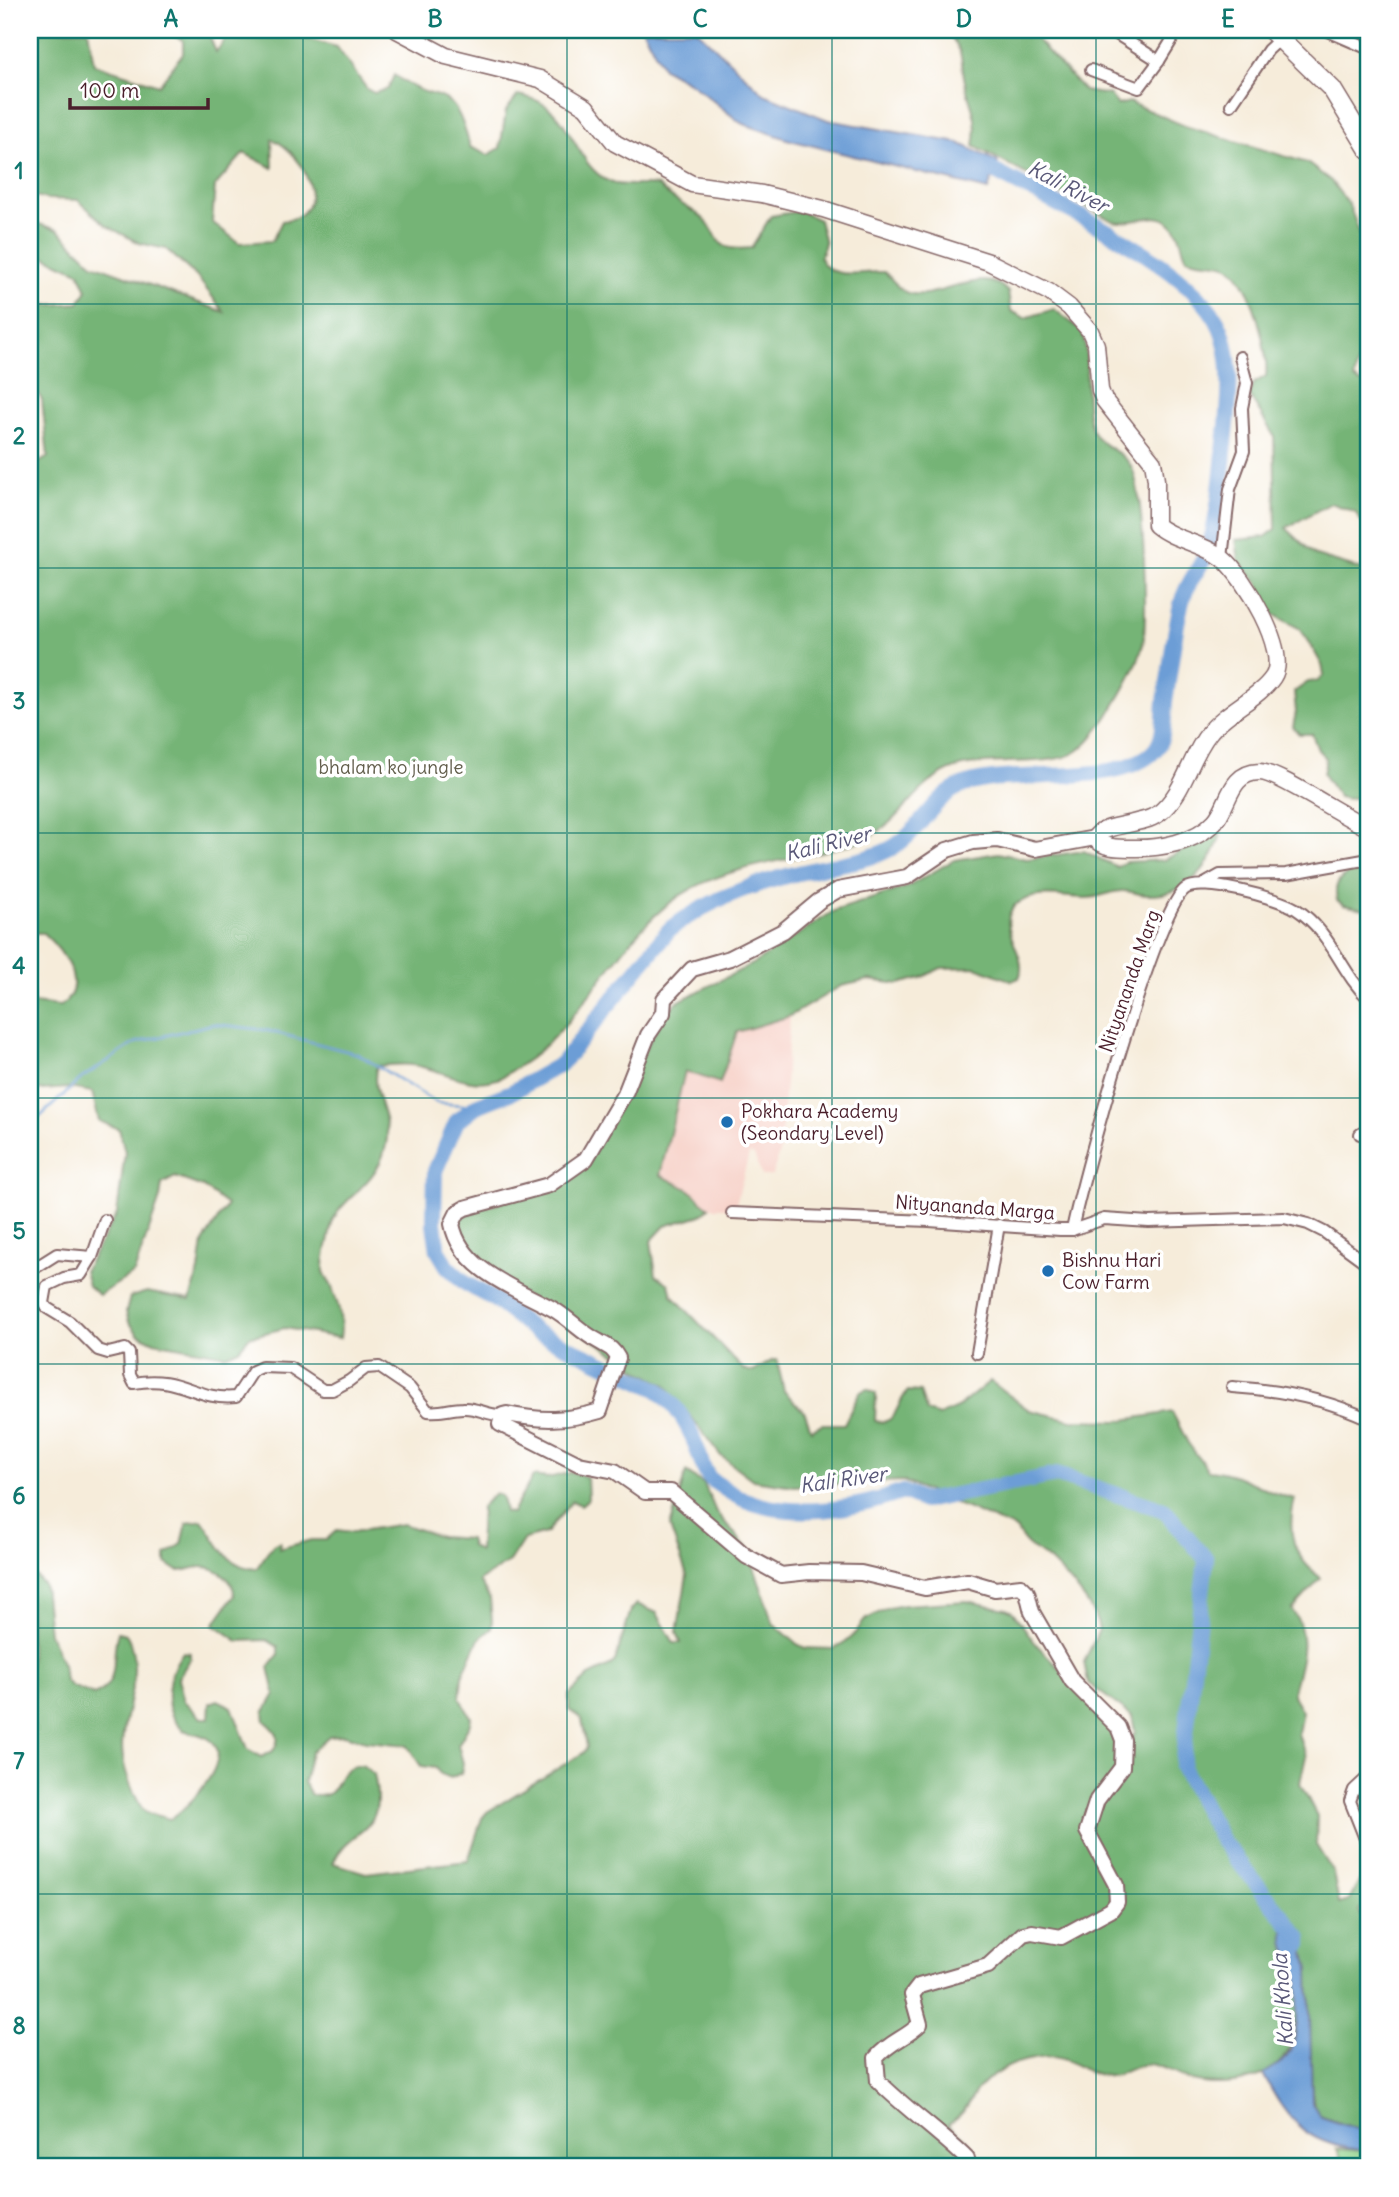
<svg xmlns="http://www.w3.org/2000/svg" width="1399" height="2197" font-family="Delius,sans-serif">
  <rect width="100%" height="100%" fill="#fff"/>
  <filter id="ink" filterUnits="userSpaceOnUse"><feTurbulence type="fractalNoise" baseFrequency=".0143" numOctaves="2"/><feDisplacementMap in="SourceGraphic" scale="14" xChannelSelector="R" yChannelSelector="G"/><feConvolveMatrix kernelMatrix="1 2 1 2 8 2 1 2 1" color-interpolation-filters="sRGB"/></filter>
  <filter id="wash" filterUnits="userSpaceOnUse"><feTurbulence type="fractalNoise" baseFrequency=".00686" numOctaves="4" result="noise"/><feDisplacementMap in="SourceGraphic" scale="28" xChannelSelector="R" yChannelSelector="G"/><feGaussianBlur stdDeviation="1.57" result="paint"/><feColorMatrix in="noise" values="0 0 0 0 0 0 0 0 0 0 0 0 0 0 0 0 0 1.4 0 .05"/><feComposite in="paint" operator="in"/></filter>
  <g filter="url(#wash)">
    <rect width="100%" height="100%" fill="#f6ecda"/>
    <polygon fill="#f7d1c8" points="790,1016 780,1150 772,1176 762,1176 754,1155 749,1154 735,1208 709,1208 699,1196 659,1175 685,1071 737,1032"/>
    <polygon fill="#90d28a" stroke="#6d785a" stroke-width="2" points="1337,2149 1369,2151 1369,2167 1344,2167"/>
    <g fill="#74b476" stroke="#5f6a50" stroke-width="2" fill-rule="evenodd">
      <path d="M 30,30 L 88,30 L 94,64 L 159,85 L 183,53 L 183,40 L 161,30 L 217,30 L 209,35 L 216,52 L 230,33 L 277,30 L 337,47 L 367,89 L 374,93 L 388,89 L 394,75 C 441,110 452,77 470,147 L 488,155 L 500,148 L 506,111 L 518,95 C 576,104 568,161 610,182 C 623,188 643,183 658,186 C 670,199 685,205 699,215 C 723,232 708,253 751,248 L 771,216 L 800,211 L 819,220 L 825,243 L 820,258 C 831,282 863,271 884,272 C 893,278 897,290 908,293 C 938,302 984,263 1008,292 L 1011,311 L 1025,318 L 1054,309 L 1082,331 C 1091,361 1082,396 1091,426 C 1097,448 1122,449 1131,466 C 1144,490 1148,616 1143,644 C 1137,672 1099,737 1076,752 C 1052,768 984,756 950,770 C 912,787 899,827 860,841 C 806,860 745,861 693,888 C 620,926 588,1022 519,1066 C 512,1070 504,1077 497,1079 C 472,1088 445,1072 422,1067 C 408,1063 392,1065 377,1066 C 369,1091 389,1112 387,1138 C 382,1187 336,1197 331,1228 C 329,1239 323,1259 324,1271 C 325,1275 329,1281 331,1285 C 338,1303 343,1319 340,1338 L 285,1328 L 249,1337 L 239,1349 L 226,1355 L 154,1342 L 138,1334 L 129,1322 L 126,1312 L 130,1297 L 147,1292 L 190,1300 L 199,1271 L 203,1242 L 227,1205 L 203,1187 L 175,1177 L 162,1184 L 160,1198 L 134,1273 L 99,1295 L 88,1286 L 84,1271 L 117,1214 L 125,1152 L 119,1129 L 99,1121 L 92,1092 L 69,1088 L 30,1091 L 30,966 L 33,1003 L 60,1006 C 90,986 62,950 43,933 L 30,933 L 30,468 L 48,457 L 42,400 L 30,381 L 30,306 L 79,303 L 87,290 L 79,272 L 30,250 L 30,221 L 58,230 L 93,264 L 224,312 L 197,277 L 166,249 L 139,243 L 107,226 L 78,200 L 47,199 L 30,195 ZM 272,139 C 304,152 334,215 282,221 L 272,241 L 239,243 L 212,222 L 215,186 L 244,153 L 273,168 Z"/>
      <path d="M 945,30 L 1028,30 L 1084,91 L 1110,95 L 1118,105 L 1129,102 L 1185,126 L 1307,163 L 1331,181 L 1349,205 L 1369,258 L 1357,280 L 1364,337 L 1354,379 L 1361,383 L 1369,382 L 1369,533 L 1355,512 L 1331,503 L 1286,528 L 1316,556 L 1369,572 L 1369,795 L 1348,799 L 1339,797 L 1323,774 L 1326,758 L 1318,750 L 1312,734 L 1299,734 L 1293,727 L 1296,712 L 1294,692 L 1308,682 L 1318,681 L 1324,675 L 1322,665 L 1308,640 L 1300,629 L 1273,614 L 1258,583 L 1239,562 L 1236,540 L 1265,537 L 1276,529 L 1274,436 L 1249,395 L 1253,384 L 1266,376 C 1269,351 1252,282 1230,267 C 1219,260 1200,264 1187,258 C 1181,249 1182,236 1175,228 C 1158,205 1135,227 1113,221 L 974,146 C 979,117 972,112 966,86 C 959,60 967,53 945,30 Z"/>
      <path d="M 1215,834 L 1221,834 C 1210,869 1186,896 1148,895 C 1139,895 1130,890 1121,891 C 1108,892 1097,899 1084,898 C 1059,897 1037,890 1015,905 C 994,928 1030,955 1019,978 L 1012,981 L 976,967 L 941,968 L 921,978 L 899,984 L 869,980 L 841,986 L 790,1016 L 737,1032 L 720,1083 L 685,1071 L 660,1175 L 690,1190 L 709,1208 L 701,1215 L 665,1226 L 651,1241 L 656,1275 L 669,1284 L 672,1295 L 743,1369 L 753,1372 L 773,1360 L 777,1360 L 784,1391 L 805,1413 L 811,1430 L 822,1424 L 844,1424 L 860,1392 L 867,1389 L 876,1394 L 875,1421 C 898,1426 895,1404 908,1391 L 920,1392 L 927,1412 L 939,1416 L 957,1408 L 990,1381 L 1029,1410 L 1072,1420 L 1117,1421 L 1172,1412 L 1188,1443 L 1208,1470 C 1246,1473 1259,1492 1295,1499 C 1286,1533 1293,1557 1321,1578 L 1292,1610 C 1311,1635 1300,1667 1292,1694 L 1302,1711 L 1298,1734 L 1306,1756 L 1300,1783 L 1317,1816 L 1316,1845 L 1333,1872 L 1339,1904 L 1349,1901 L 1362,1876 L 1369,1873 L 1369,1905 L 1359,1910 L 1369,1931 L 1369,2133 L 1317,2115 C 1311,2101 1313,2089 1310,2075 L 1309,1970 L 1285,1952 C 1294,1971 1300,1987 1299,2008 C 1298,2015 1295,2022 1294,2029 C 1294,2077 1231,2091 1192,2081 C 1178,2077 1165,2065 1148,2064 C 1134,2064 1121,2077 1108,2076 C 1073,2073 1075,2051 1033,2059 C 1013,2062 991,2074 978,2089 C 966,2105 967,2112 948,2124 L 968,2141 L 982,2167 L 30,2167 L 30,1575 L 33,1573 L 44,1585 L 49,1633 L 63,1665 L 65,1680 L 71,1686 L 94,1695 C 122,1683 110,1655 118,1632 L 126,1634 C 144,1667 127,1701 123,1735 C 119,1759 130,1787 141,1807 L 147,1813 L 170,1819 C 187,1809 238,1757 209,1739 C 202,1734 191,1733 183,1730 C 159,1709 167,1674 183,1652 L 190,1653 L 191,1658 L 178,1678 L 184,1701 L 201,1718 L 209,1718 L 210,1703 L 218,1700 L 232,1707 L 248,1749 L 261,1757 L 273,1751 C 282,1736 277,1731 265,1721 L 264,1713 L 275,1694 L 269,1667 L 278,1655 L 278,1647 L 267,1640 L 238,1641 L 214,1624 L 234,1596 C 235,1580 218,1567 202,1567 C 194,1567 186,1571 178,1571 L 166,1563 L 166,1555 L 182,1544 L 187,1523 L 202,1520 C 219,1542 224,1566 256,1569 L 273,1545 L 280,1541 L 279,1549 L 311,1540 L 326,1540 L 337,1530 L 352,1532 L 403,1524 L 440,1537 L 469,1539 L 471,1546 L 479,1551 L 481,1507 L 495,1493 L 502,1497 L 505,1512 L 512,1513 L 533,1476 L 548,1478 L 572,1472 L 587,1477 L 588,1499 L 581,1505 L 572,1501 L 546,1533 L 524,1539 L 509,1562 L 479,1581 L 490,1599 L 492,1621 L 491,1629 L 479,1639 L 462,1676 L 460,1699 L 471,1717 L 470,1724 L 458,1745 L 463,1763 L 461,1773 L 451,1778 L 440,1774 L 436,1768 L 421,1766 L 407,1745 L 366,1741 L 344,1735 L 329,1736 L 311,1752 L 304,1782 L 311,1795 C 345,1802 328,1767 362,1765 L 374,1774 C 388,1838 351,1823 333,1863 L 366,1873 L 468,1861 L 482,1818 L 487,1812 L 583,1753 L 587,1747 L 582,1719 L 569,1710 L 569,1695 L 589,1676 L 610,1666 L 615,1661 L 631,1610 L 637,1604 L 657,1613 L 674,1643 L 681,1643 L 677,1632 L 687,1576 L 670,1527 L 686,1472 L 704,1484 L 716,1512 L 748,1549 L 773,1623 L 797,1644 L 805,1648 L 833,1649 L 851,1638 L 865,1620 L 888,1608 L 904,1605 L 967,1601 L 1006,1609 L 1013,1612 L 1036,1644 L 1112,1722 L 1121,1746 L 1130,1746 L 1135,1731 L 1132,1716 L 1088,1683 L 1084,1662 L 1099,1630 C 1095,1605 1069,1580 1051,1562 C 1035,1547 1029,1552 1016,1529 L 903,1481 L 794,1486 L 753,1480 L 721,1456 L 666,1385 L 641,1372 C 579,1326 500,1294 456,1229 L 460,1216 L 573,1176 L 664,1016 L 677,1002 L 753,964 L 834,911 L 907,887 L 954,860 L 998,853 L 1027,859 L 1084,851 L 1117,867 L 1125,862 L 1164,860 Z"/>
      <path d="M 1369,858 L 1369,910 L 1343,905 L 1337,900 C 1330,872 1358,875 1369,858 Z"/>
    </g>
    <g fill="#6c9dd6" stroke="#5b5e80" stroke-width="2">
      <polygon points="643,30 697,30 764,94 828,120 959,143 998,162 988,190 790,140 741,123 692,84 663,68"/>
      <path d="M 1295,1924 L 1301,1933 L 1309,1970 L 1312,2103 L 1321,2117 L 1369,2133 L 1369,2151 C 1309,2146 1290,2126 1263,2074 C 1274,2067 1287,2061 1292,2049 C 1297,2038 1300,1990 1297,1978 C 1292,1960 1282,1950 1284,1930 Z"/>
    </g>
    <g fill="none" stroke-linecap="round" stroke-linejoin="round">
      <polyline stroke="#6c9dd6" stroke-width="2.5" points="30,1126 82,1078 135,1043 213,1024 265,1030 358,1054 437,1103 476,1106"/>
      <path stroke="#6c9dd6" stroke-width="16" d="M 977,162 C 1040,198 1194,262 1221,329 C 1234,362 1229,408 1225,443 C 1222,473 1218,522 1208,550 C 1201,568 1187,581 1182,601 C 1174,631 1171,664 1166,695 C 1162,713 1168,740 1151,754 C 1111,787 1015,768 964,785 C 931,796 921,834 888,850 C 868,860 843,863 820,868 C 765,880 714,895 669,930 L 561,1064 L 512,1092 L 476,1106 L 457,1121 L 435,1171 L 434,1223 L 438,1251 L 447,1266 L 465,1283 L 495,1300 L 536,1332 L 657,1389 C 675,1404 688,1424 696,1446 C 700,1455 702,1468 708,1476 C 711,1481 720,1485 725,1489 C 774,1523 851,1511 903,1492 L 924,1501 L 1057,1475 L 1164,1510 L 1206,1559 L 1182,1767 L 1222,1841 L 1300,1938 L 1300,1945"/>
    </g>
  </g>
  <g filter="url(#ink)">
    <g fill="none" stroke-linecap="round" stroke-linejoin="round">
      <g stroke="#866768" stroke-width="14">
        <g id="minor">
          <polyline points="1325,30 1369,49"/>
          <polyline points="1115,33 1159,61 1178,30"/>
          <polyline points="1091,70 1139,88 1159,61"/>
          <polyline points="1231,105 1268,50 1280,39"/>
          <polyline points="1222,558 1230,489 1244,451 1242,408 1247,383 1240,357"/>
          <polyline points="1204,884 1220,875 1286,874 1369,859"/>
          <polyline points="1360,1134 1369,1129"/>
          <polyline points="732,1213 929,1221 1060,1230 1072,1230 1104,1219 1149,1222 1284,1218 1308,1224 1324,1232 1369,1265"/>
          <path d="M 105,1220 L 92,1257 L 81,1275 L 64,1278 L 47,1286 L 44,1303 L 47,1308 L 70,1322 L 98,1350 L 108,1353 L 125,1349 L 129,1353 L 130,1375 L 134,1383 C 180,1374 195,1401 236,1397 L 253,1371 L 262,1367 L 290,1368 L 323,1390 L 332,1390 L 349,1381 L 366,1368 L 379,1367 L 410,1388 L 428,1411 C 440,1413 451,1408 463,1408 C 477,1407 488,1416 503,1415"/>
          <path d="M 1072,1230 C 1082,1181 1155,912 1185,889 C 1201,877 1279,898 1296,909 C 1332,932 1340,972 1369,999"/>
          <polyline points="30,1271 57,1254 92,1257"/>
          <polyline points="977,1353 999,1225"/>
          <path d="M 1232,1387 C 1280,1390 1326,1399 1369,1419"/>
          <polyline points="1369,1776 1354,1790 1350,1801 1369,1849"/>
        </g>
      </g>
      <g stroke="#866768" stroke-width="18">
        <path id="tertiary" d="M 968,2167 L 967,2159 C 938,2131 906,2109 878,2081 L 876,2058 C 890,2041 905,2039 920,2024 L 912,1995 L 919,1986 L 988,1966 L 1023,1934 L 1032,1932 L 1061,1937 L 1111,1910 L 1117,1902 L 1116,1885 L 1087,1831 L 1097,1800 L 1122,1767 L 1123,1740 L 1118,1727 L 1072,1681 L 1032,1612 L 1027,1592 L 1021,1586 L 995,1589 L 968,1581 L 925,1588 L 861,1573 L 809,1572 L 781,1575 L 746,1556 L 671,1492 L 645,1492 L 615,1471 L 579,1464 L 500,1424 L 503,1415 L 507,1414 C 540,1421 567,1421 600,1411 L 618,1358 C 612,1347 608,1347 598,1341 C 582,1333 569,1318 553,1309 C 518,1289 461,1271 452,1224 L 458,1212 L 465,1208 L 549,1185 L 586,1159 L 626,1091 L 648,1035 L 663,1013 L 664,999 L 692,969 L 730,958 L 783,931 L 819,901 L 838,890 L 907,877 L 947,850 L 973,842 L 997,840 L 1035,849 L 1095,838"/>
      </g>
      <g stroke="#866768" stroke-width="19">
        <path id="secondary" d="M 397,30 L 446,56 L 540,79 L 586,107 L 615,143 L 692,184 L 762,194 L 823,209 L 989,262 L 1049,292 L 1069,307 L 1090,331 L 1096,345 L 1100,390 L 1104,400 L 1153,462 L 1156,480 L 1156,525 C 1175,541 1204,543 1223,559 C 1243,575 1290,652 1273,677 C 1259,698 1226,711 1209,733 C 1189,758 1185,793 1158,814 C 1142,826 1102,823 1095,838 C 1103,848 1118,848 1130,848 C 1159,849 1195,843 1215,821 C 1230,804 1229,773 1259,772 C 1277,771 1344,818 1369,828"/>
      </g>
      <g stroke="#866768" stroke-width="21">
        <polyline id="primary" points="1271,30 1332,89 1369,150"/>
      </g>
      <use href="#minor" stroke="#fff" stroke-width="10"/>
      <use href="#tertiary" stroke="#fff" stroke-width="14"/>
      <use href="#secondary" stroke="#fff" stroke-width="16"/>
      <use href="#primary" stroke="#fff" stroke-width="18"/>
    </g>
  </g>
  <path fill="none" stroke="#0f766e" stroke-width="2" stroke-opacity="0.55" d="M 303,30 L 303,2167M 567,30 L 567,2167M 832,30 L 832,2167M 1096,30 L 1096,2167M 30,304 L 1369,304M 30,568 L 1369,568M 30,833 L 1369,833M 30,1098 L 1369,1098M 30,1364 L 1369,1364M 30,1628 L 1369,1628M 30,1894 L 1369,1894"/>
  <g fill="#1f6fb2" stroke="#fff" stroke-width="2.5">
    <circle cx="727" cy="1122" r="7"/>
    <circle cx="1048" cy="1271" r="7"/>
  </g>
  <g text-anchor="middle" stroke-width="7" stroke-linejoin="round" paint-order="stroke">
    <g font-size="19" fill="#625e4c" stroke="#fff">
      <text x="391" y="774">bhalam ko jungle</text>
    </g>
    <g font-size="19" fill="#4a1f2b" stroke="#fff">
      <text transform="translate(1129 981) rotate(-71)" y="7">Nityananda Marg</text>
      <text transform="translate(975 1207) rotate(4)" y="7">Nityananda Marga</text>
    </g>
    <g font-size="19" fill="#4a1f2b" stroke="#fff" text-anchor="start">
      <text x="741" y="1118">Pokhara Academy<tspan x="741" dy="22">(Seondary Level)</tspan></text>
      <text x="1062" y="1267">Bishnu Hari<tspan x="1062" dy="22">Cow Farm</tspan></text>
    </g>
    <g font-size="21" font-style="italic" fill="#595878" stroke="#fff">
      <text transform="translate(1068 187) rotate(28)" y="7">Kali River</text>
      <text transform="translate(828 844) rotate(-14)" y="7">Kali River</text>
      <text transform="translate(843 1480) rotate(-8)" y="7">Kali River</text>
      <text transform="translate(1283 2000) rotate(-94)" y="7">Kali Khola</text>
    </g>
  </g>
  <rect width="1399" height="2197" fill="none" stroke="#fff" stroke-width="77"/>
  <path d="M70 98v10h138v-10" fill="none" stroke="#4a1f2b" stroke-width="3.5"/>
  <text x="80" y="98" font-size="21" fill="#4a1f2b" stroke="#ffffff" stroke-width="5" paint-order="stroke">100 m</text>
  <rect x="38" y="38" width="1322" height="2120" fill="none" stroke="#0f766e" stroke-width="2.5"/>
  <g font-size="23" text-anchor="middle" font-weight="bold" fill="#0f766e">
    <text x="171" y="27">A</text>
    <text x="435" y="27">B</text>
    <text x="700" y="27">C</text>
    <text x="964" y="27">D</text>
    <text x="1228" y="27">E</text>
    <text x="19" y="179">1</text>
    <text x="19" y="444">2</text>
    <text x="19" y="709">3</text>
    <text x="19" y="974">4</text>
    <text x="19" y="1239">5</text>
    <text x="19" y="1504">6</text>
    <text x="19" y="1769">7</text>
    <text x="19" y="2034">8</text>
  </g>
</svg>
